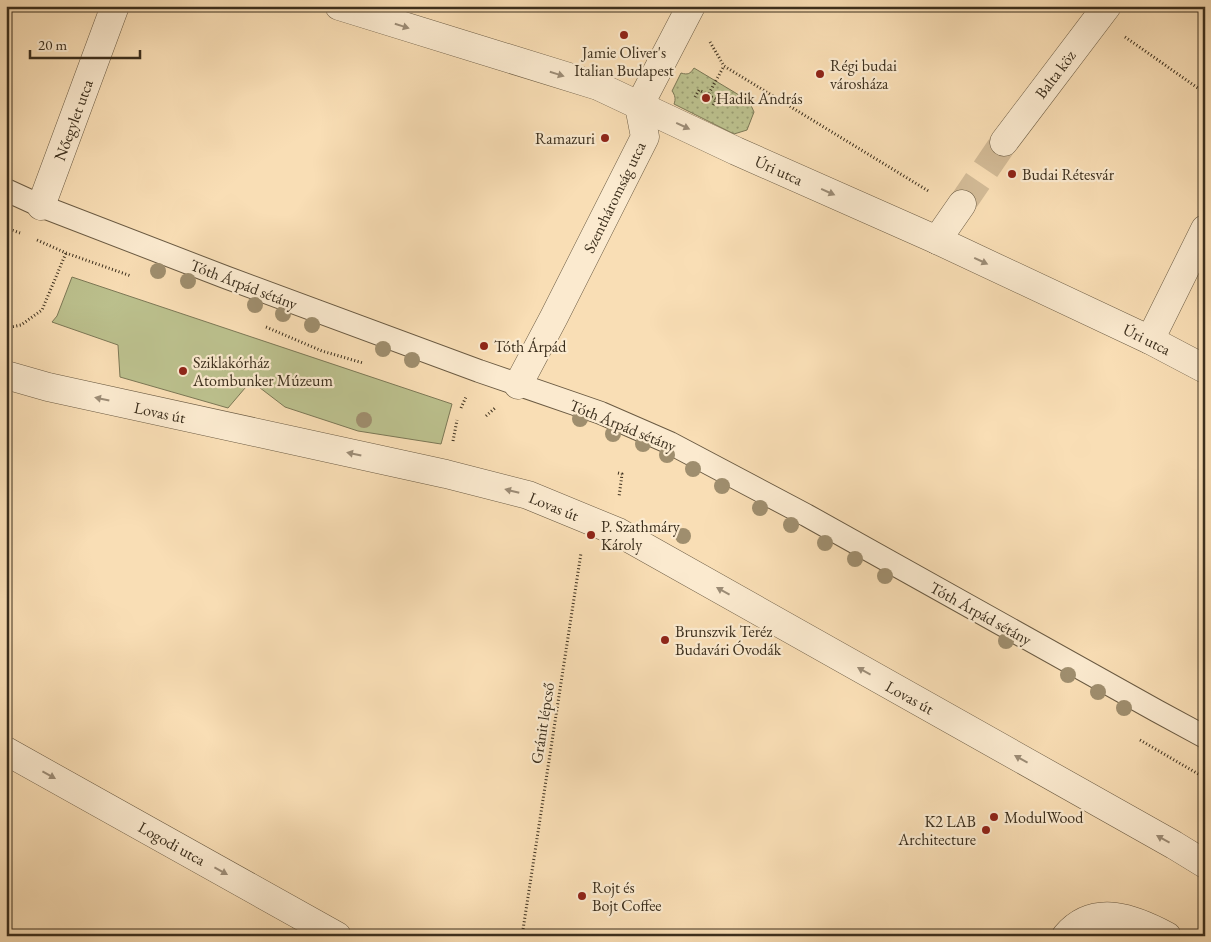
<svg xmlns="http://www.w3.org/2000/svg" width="1211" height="942" font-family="'EB Garamond',serif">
  <defs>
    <pattern id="garden-dots" width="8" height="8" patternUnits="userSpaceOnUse" patternTransform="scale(1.25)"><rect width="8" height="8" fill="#bcc18e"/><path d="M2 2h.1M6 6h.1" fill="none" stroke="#9a9d73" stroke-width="1.8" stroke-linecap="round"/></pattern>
  </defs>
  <rect width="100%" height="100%" fill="#f9deb5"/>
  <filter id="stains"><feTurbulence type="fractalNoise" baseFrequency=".004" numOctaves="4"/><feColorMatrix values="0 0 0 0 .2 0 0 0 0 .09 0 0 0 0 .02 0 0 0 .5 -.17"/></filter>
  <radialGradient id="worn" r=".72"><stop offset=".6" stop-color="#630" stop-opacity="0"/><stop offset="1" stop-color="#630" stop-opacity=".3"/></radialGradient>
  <polygon fill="#bcc18e" stroke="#7c7856" points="72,277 452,404 441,444 358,431 285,407 251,381 228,408 120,377 118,345 52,322 57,316"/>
  <path fill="url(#garden-dots)" stroke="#7c7856" d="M 694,68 L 749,101 L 754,112 L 747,130 L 734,134 L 674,104 C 676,99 675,95 672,91 L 681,73 C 688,75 690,74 694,68 Z"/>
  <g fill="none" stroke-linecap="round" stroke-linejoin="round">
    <polyline stroke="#d3bb97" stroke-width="28" stroke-dasharray="28 14" stroke-linecap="butt" points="962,204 1004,142"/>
    <g stroke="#6b5b43" stroke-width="24">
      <polyline id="pedestrian" points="6,190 41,206 225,277 479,371 601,413 670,443 806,515 1157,711 1205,737"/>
    </g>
    <g stroke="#6b5b43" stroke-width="29">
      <g id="minor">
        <polyline points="339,6 598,86 736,151 937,240 1150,340 1205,369"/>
        <polyline points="1004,142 1107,6"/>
        <polyline points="41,206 115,6"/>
        <polyline points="937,240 962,204"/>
        <polyline points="1150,340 1205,229"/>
        <polyline points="6,375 48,387 446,474 528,495 618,532 1174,845 1205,864"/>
        <polyline points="518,385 554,317 645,137 639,106 691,6"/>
        <polyline points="6,751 337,936"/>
        <path d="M 1066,936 C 1095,902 1135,919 1167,936"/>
      </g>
    </g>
    <g stroke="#3c2f1d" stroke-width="3" stroke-dasharray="1 2.5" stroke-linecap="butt">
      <polyline points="1125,37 1205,93"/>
      <polyline points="710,42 724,66 930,192"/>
      <polyline points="695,97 699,90 708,95"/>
      <polyline points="713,105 716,99 708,95 724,66"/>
      <polyline points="6,228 20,233"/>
      <polyline points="37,240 66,253 131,276"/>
      <polyline points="266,327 322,351 363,363"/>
      <polyline points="6,328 21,325 42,310 66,253"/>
      <polyline points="461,408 466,397"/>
      <polyline points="486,416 495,408"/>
      <polyline points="453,441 457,420"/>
      <polyline points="618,473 622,474 619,497"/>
      <polyline points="1140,740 1205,778"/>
      <polyline points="522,936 581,553"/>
    </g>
    <use href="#pedestrian" stroke="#fbeacf" stroke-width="22"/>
    <use href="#minor" stroke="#fbeacf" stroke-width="28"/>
  </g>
  <g fill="#9f8e6e">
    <circle cx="158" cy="271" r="8"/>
    <circle cx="188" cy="281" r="8"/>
    <circle cx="255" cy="305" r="8"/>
    <circle cx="283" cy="314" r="8"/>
    <circle cx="312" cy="325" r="8"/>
    <circle cx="383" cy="349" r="8"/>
    <circle cx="412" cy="360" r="8"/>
    <circle cx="580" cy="419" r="8"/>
    <circle cx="364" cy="420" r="8"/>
    <circle cx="613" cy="434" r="8"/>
    <circle cx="643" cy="444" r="8"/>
    <circle cx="667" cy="455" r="8"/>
    <circle cx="693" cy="469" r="8"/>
    <circle cx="722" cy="486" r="8"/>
    <circle cx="760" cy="508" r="8"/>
    <circle cx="791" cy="525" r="8"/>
    <circle cx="683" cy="536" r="8"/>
    <circle cx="825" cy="543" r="8"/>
    <circle cx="855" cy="559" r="8"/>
    <circle cx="885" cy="576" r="8"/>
    <circle cx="1006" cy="641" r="8"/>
    <circle cx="1068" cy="675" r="8"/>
    <circle cx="1098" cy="692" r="8"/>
    <circle cx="1124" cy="708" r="8"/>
  </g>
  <defs><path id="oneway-solid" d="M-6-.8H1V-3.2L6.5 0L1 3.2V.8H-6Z" transform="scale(1.25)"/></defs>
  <g fill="#9c8c76">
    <use href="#oneway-solid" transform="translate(402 26) rotate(17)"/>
    <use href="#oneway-solid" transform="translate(557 74) rotate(17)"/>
    <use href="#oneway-solid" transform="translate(683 126) rotate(25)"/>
    <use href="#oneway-solid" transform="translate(828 192) rotate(24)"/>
    <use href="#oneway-solid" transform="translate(981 261) rotate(25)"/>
    <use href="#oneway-solid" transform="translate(102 399) rotate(-168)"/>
    <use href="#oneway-solid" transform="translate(354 454) rotate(-168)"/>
    <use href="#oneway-solid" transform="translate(512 491) rotate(-166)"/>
    <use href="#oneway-solid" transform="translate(723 591) rotate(-151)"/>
    <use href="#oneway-solid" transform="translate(864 671) rotate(-151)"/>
    <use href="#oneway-solid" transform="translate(1021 759) rotate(-151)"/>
    <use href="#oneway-solid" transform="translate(49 775) rotate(29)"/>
    <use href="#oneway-solid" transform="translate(1163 839) rotate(-151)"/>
    <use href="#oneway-solid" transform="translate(221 871) rotate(29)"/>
  </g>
  <g fill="#8f2418" stroke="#fbeacf" stroke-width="2">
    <circle cx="624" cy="35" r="5"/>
    <circle cx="820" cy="74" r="5"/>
    <circle cx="706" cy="98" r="5"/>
    <circle cx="605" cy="138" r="5"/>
    <circle cx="1012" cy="174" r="5"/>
    <circle cx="484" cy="346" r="5"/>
    <circle cx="183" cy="371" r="5"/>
    <circle cx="591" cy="535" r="5"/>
    <circle cx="665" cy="640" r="5"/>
    <circle cx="994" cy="817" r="5"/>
    <circle cx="986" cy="830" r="5"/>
    <circle cx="582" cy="896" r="5"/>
  </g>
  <g text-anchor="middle" stroke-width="4.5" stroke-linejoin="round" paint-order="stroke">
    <g font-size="16" fill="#3c2f1d" stroke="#fbeacf" text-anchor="start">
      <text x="624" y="58" text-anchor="middle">Jamie Oliver's<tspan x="624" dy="18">Italian Budapest</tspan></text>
      <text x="830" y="71">Régi budai<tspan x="830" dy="18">városháza</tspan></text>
      <text x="716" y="104">Hadik András</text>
      <text x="595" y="144" text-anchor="end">Ramazuri</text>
      <text x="1022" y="180">Budai Rétesvár</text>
      <text x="494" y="352">Tóth Árpád</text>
      <text x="193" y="368">Sziklakórház<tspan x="193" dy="18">Atombunker Múzeum</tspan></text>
      <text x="601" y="532">P. Szathmáry<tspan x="601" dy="18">Károly</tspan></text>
      <text x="675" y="637">Brunszvik Teréz<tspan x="675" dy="18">Budavári Óvodák</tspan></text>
      <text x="1004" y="823">ModulWood</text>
      <text x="976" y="827" text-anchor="end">K2 LAB<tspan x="976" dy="18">Architecture</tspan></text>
      <text x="592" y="893">Rojt és<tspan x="592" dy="18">Bojt Coffee</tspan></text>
    </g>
    <g font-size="16" fill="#3c2f1d" stroke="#fbeacf">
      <text transform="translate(1055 74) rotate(-53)" y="6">Balta köz</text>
      <text transform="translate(73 120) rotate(-70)" y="6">Nőegylet utca</text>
      <text transform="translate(779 170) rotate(24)" y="6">Úri utca</text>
      <text transform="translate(614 197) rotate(-64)" y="6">Szentháromság utca</text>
      <text transform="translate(244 284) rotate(21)" y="6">Tóth Árpád sétány</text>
      <text transform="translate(1147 339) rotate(26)" y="6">Úri utca</text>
      <text transform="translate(160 412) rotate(12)" y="6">Lovas út</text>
      <text transform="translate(623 425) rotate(22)" y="6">Tóth Árpád sétány</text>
      <text transform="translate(554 506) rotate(22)" y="6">Lovas út</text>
      <text transform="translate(981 613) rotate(29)" y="6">Tóth Árpád sétány</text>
      <text transform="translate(910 697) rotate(29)" y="6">Lovas út</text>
      <text transform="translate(542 723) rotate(-81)" y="6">Gránit lépcső</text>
      <text transform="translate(172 843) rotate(29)" y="6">Logodi utca</text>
    </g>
  </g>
  <rect width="1211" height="942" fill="none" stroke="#f9deb5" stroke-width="25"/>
  <rect x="8" y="8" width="1196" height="927" fill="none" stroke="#3c2f1d" stroke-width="2.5"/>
  <rect x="12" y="12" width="1186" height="917" fill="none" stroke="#3c2f1d"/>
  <path d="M30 50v8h110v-8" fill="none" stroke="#3c2f1d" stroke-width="2.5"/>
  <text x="38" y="50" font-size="15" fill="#3c2f1d" stroke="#fbeacf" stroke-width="4" paint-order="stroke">20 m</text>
  <rect width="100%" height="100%" filter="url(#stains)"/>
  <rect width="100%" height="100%" fill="url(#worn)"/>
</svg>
